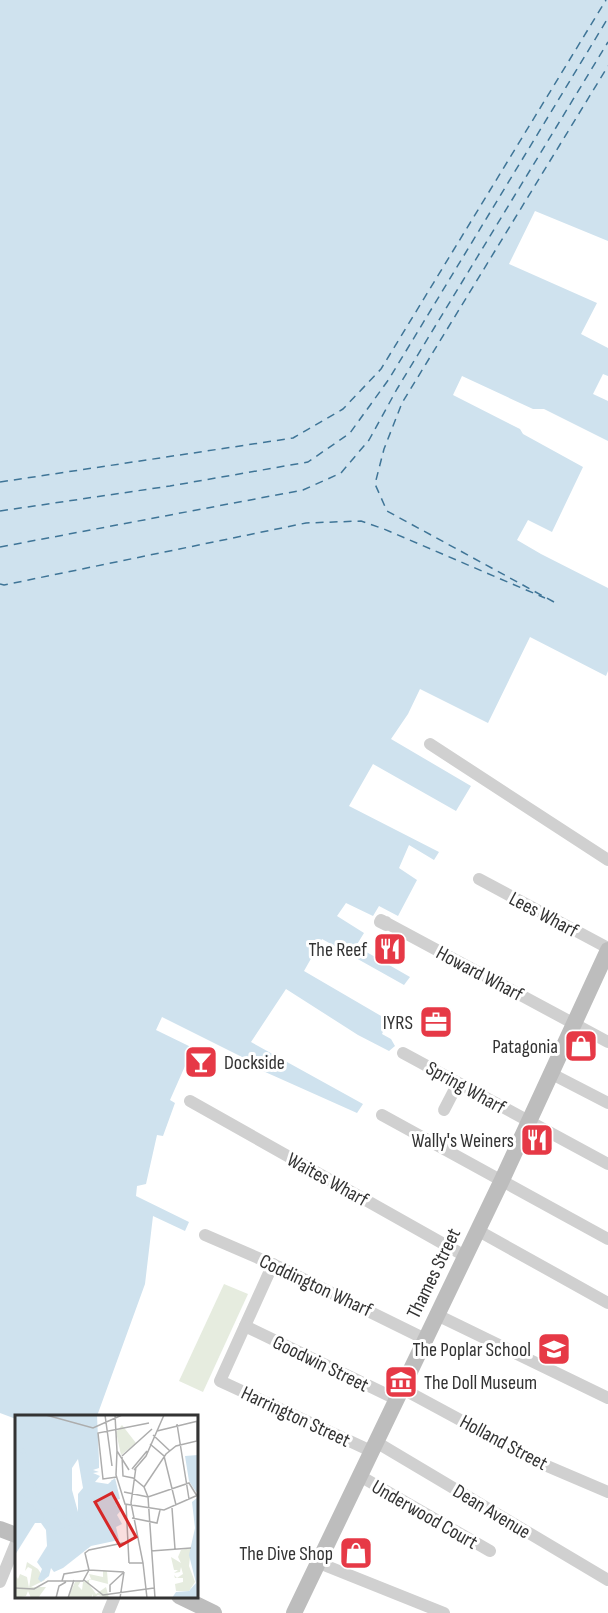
<svg xmlns="http://www.w3.org/2000/svg" width="608" height="1613" font-family="'Sofia Sans Condensed',sans-serif">
  <rect width="100%" height="100%" fill="#fff"/>
  <polygon fill="#e6ecdf" points="224,1284 248,1294 203,1392 179,1381"/>
  <polygon fill="#cfe2ee" points="0,0 608,0 608,241 535,211 509,264 597,303 581,334 608,348 608,376 603,374 593,394 608,401 608,441 544,409 533,409 462,376 453,395 520,429 523,434 583,467 552,532 528,520 517,540 541,554 608,588 608,671 606,676 530,637 488,723 420,689 408,714 391,739 471,786 456,811 373,764 349,806 439,852 434,860 409,845 399,868 417,880 398,916 379,906 373,916 346,903 337,916 364,933 356,946 410,977 404,985 322,939 304,971 388,1020 382,1034 391,1039 395,1046 389,1051 358,1035 286,989 251,1042 363,1104 357,1113 243,1062 244,1058 162,1017 156,1030 193,1048 170,1100 175,1103 163,1136 157,1135 146,1184 137,1186 136,1196 189,1222 185,1231 153,1216 145,1284 97,1416 16,1416 16,1419 0,1413"/>
  <g fill="none" stroke-linecap="round" stroke-linejoin="round">
    <g stroke="#3f7597" stroke-width="1.5" stroke-dasharray="8 6" stroke-linecap="butt">
      <polyline points="0,482 293,438 343,409 381,369 606,0"/>
      <polyline points="0,511 170,486 308,462 350,433 389,379 608,18"/>
      <polyline points="0,547 303,490 341,473 369,440 397,389 608,42"/>
      <polyline points="0,584 4,585 306,523 361,521 384,529 545,598"/>
      <polyline points="554,602 387,511 375,484 384,449 402,403 608,66"/>
    </g>
    <g stroke="#d0d0d0" stroke-width="12">
      <polyline points="430,744 608,860"/>
      <polyline points="479,879 608,948"/>
      <polyline points="386,922 386,925 380,922 381,920 608,1042"/>
      <polyline points="403,1053 608,1164"/>
      <polyline points="550,1073 608,1103"/>
      <polyline points="190,1101 465,1256"/>
      <polyline points="444,1110 458,1083"/>
      <polyline points="382,1115 608,1239"/>
      <polyline points="477,1230 608,1303"/>
      <polyline points="205,1235 279,1267 425,1339"/>
      <polyline points="273,1264 220,1381 371,1451"/>
      <polyline points="437,1315 608,1398"/>
      <polyline points="245,1326 396,1399"/>
      <polyline points="401,1388 540,1463 608,1492"/>
      <polyline points="376,1442 608,1580"/>
      <polyline points="360,1476 490,1551"/>
      <polyline points="319,1563 444,1613"/>
      <polyline points="0,1582 16,1543"/>
      <polyline points="108,1613 115,1596"/>
    </g>
    <g stroke="#bdbdbd" stroke-width="16">
      <polyline points="0,1529 16,1535"/>
      <polyline points="179,1596 214,1613"/>
      <polyline points="294,1613 502,1180 608,950"/>
    </g>
  </g>
  <defs>
    <g id="restaurant-square" transform="scale(1.725)"><rect x="-9" y="-9" width="18" height="18" rx="4" fill="#e63946" stroke="#fff"/><path d="M-5-6h1v4h1v-4h1v4h1v-4h1v5L-1.5 .5V6h-2V.5L-5-1ZM5-6V6H3V1.5H1.5Q1.5-4 5-6Z" fill="#fff"/></g>
    <g id="office-square" transform="scale(1.725)"><rect x="-9" y="-9" width="18" height="18" rx="4" fill="#e63946" stroke="#fff"/><path d="M-6-3h4V-5.5h4V-3h4V5H-6ZM-1-4.5V-3h2v-1.5ZM-6 0V1H6V0Z" fill="#fff"/></g>
    <g id="shop-square" transform="scale(1.725)"><rect x="-9" y="-9" width="18" height="18" rx="4" fill="#e63946" stroke="#fff"/><path d="M-5-2.5h2.3a2.7 3.5 0 0 1 5.4 0H5L5.5 6h-11ZM-1.5-2.5h3a1.5 2.3 0 0 0-3 0Z" fill="#fff"/></g>
    <g id="bar-square" transform="scale(1.725)"><rect x="-9" y="-9" width="18" height="18" rx="4" fill="#e63946" stroke="#fff"/><path d="M-6-5H6L.8 .8V4.5H3.5V6h-7V4.5H-.8V.8Z" fill="#fff"/></g>
    <g id="school-square" transform="scale(1.725)"><rect x="-9" y="-9" width="18" height="18" rx="4" fill="#e63946" stroke="#fff"/><path d="M0-5L7-2L0 1L-7-2ZM-4 1L0 2.5L4 1V4Q0 6-4 4Z" fill="#fff"/></g>
    <g id="museum-square" transform="scale(1.725)"><rect x="-9" y="-9" width="18" height="18" rx="4" fill="#e63946" stroke="#fff"/><path d="M0-6L6-3V-2H-6V-3ZM-5-1h2V3h-2ZM-1-1h2V3h-2ZM3-1h2V3H3ZM-6 4H6V6H-6Z" fill="#fff"/></g>
  </defs>
  <g fill-rule="evenodd">
    <use href="#restaurant-square" x="390" y="949"/>
    <use href="#office-square" x="436" y="1022"/>
    <use href="#shop-square" x="581" y="1046"/>
    <use href="#bar-square" x="201" y="1062"/>
    <use href="#restaurant-square" x="537" y="1140"/>
    <use href="#school-square" x="554" y="1349"/>
    <use href="#museum-square" x="401" y="1382"/>
    <use href="#shop-square" x="356" y="1553"/>
  </g>
  <g text-anchor="middle" stroke-width="6" stroke-linejoin="round" paint-order="stroke">
    <g font-size="20" fill="#333" stroke="#fff">
      <text transform="translate(544 914) rotate(28)" y="7">Lees Wharf</text>
      <text transform="translate(480 973) rotate(28)" y="7">Howard Wharf</text>
      <text transform="translate(466 1087) rotate(29)" y="7">Spring Wharf</text>
      <text transform="translate(328 1179) rotate(29)" y="7">Waites Wharf</text>
      <text transform="translate(433 1273) rotate(-64)" y="7">Thames Street</text>
      <text transform="translate(316 1285) rotate(25)" y="7">Coddington Wharf</text>
      <text transform="translate(321 1363) rotate(26)" y="7">Goodwin Street</text>
      <text transform="translate(296 1416) rotate(25)" y="7">Harrington Street</text>
      <text transform="translate(504 1442) rotate(28)" y="7">Holland Street</text>
      <text transform="translate(492 1511) rotate(31)" y="7">Dean Avenue</text>
      <text transform="translate(425 1514) rotate(30)" y="7">Underwood Court</text>
    </g>
    <g font-size="20" fill="#333" stroke="#fff" text-anchor="end">
      <text x="367" y="956">The Reef</text>
      <text x="413" y="1029">IYRS</text>
      <text x="558" y="1053">Patagonia</text>
      <text x="224" y="1069" text-anchor="start">Dockside</text>
      <text x="514" y="1147">Wally's Weiners</text>
      <text x="531" y="1356">The Poplar School</text>
      <text x="424" y="1389" text-anchor="start">The Doll Museum</text>
      <text x="333" y="1560">The Dive Shop</text>
    </g>
  </g>
  <g transform="translate(15 1415)">
    <rect width="183" height="183" fill="#fff"/>
    <path d="M 107,10 L 121,28 L 106,40 L 101,17 ZM 176,133 L 174,151 L 180,167 L 174,176 L 161,176 L 160,169 L 168,167 L 168,163 L 160,163 L 159,160 L 162,163 L 168,159 L 166,152 L 165,157 L 159,158 L 163,155 L 159,155 L 156,142 L 166,148 L 163,142 L 166,135 ZM 12,147 L 23,154 L 30,165 L 16,172 L 31,172 L 23,183 L 16,183 L 13,176 L 11,181 L 0,183 L 0,160 L 3,164 L 5,159 L 12,162 L 14,173 L 17,154 L 13,152 L 10,156 ZM 88,156 L 92,156 L 93,169 L 74,164 L 74,169 L 81,179 L 91,172 L 94,183 L 83,180 L 78,183 L 78,179 L 76,183 L 53,183 L 60,167 L 66,166 L 63,171 L 67,175 L 68,167 L 76,164 L 74,159 L 88,162 Z" fill="#e6ecdf"/>
    <path d="M 0,0 L 82,0 L 84,46 L 84,53 L 78,55 L 84,57 L 78,58 L 85,61 L 80,67 L 93,69 L 100,63 L 105,84 L 98,86 L 105,87 L 101,90 L 107,94 L 102,100 L 107,109 L 101,112 L 104,125 L 76,131 L 48,153 L 39,157 L 36,153 L 34,161 L 26,167 L 23,164 L 27,154 L 22,147 L 32,131 L 31,115 L 26,108 L 20,108 L 0,140 ZM 63,44 L 68,73 L 63,79 L 63,97 L 57,75 L 57,53 ZM 183,40 L 183,76 L 181,77 L 174,66 L 170,41 ZM 183,82 L 183,183 L 157,183 L 161,177 L 174,176 L 181,168 L 174,140 L 180,113 L 177,87 Z" fill="#cfe2ee" fill-rule="evenodd"/>
    <path fill="none" stroke="#cfe2ee" stroke-width="3" d="M 0,38 L 8,35 L 35,119 L 104,95M 0,79 L 64,106 L 88,100M 0,81 L 65,108 L 91,99M 89,102 L 97,95 L 98,65M 0,105 L 21,92 L 70,108"/>
    <path fill="none" stroke="#adadad" stroke-width="1.5" d="M 31,0 L 78,13 L 107,0M 90,0 L 97,51M 100,0 L 102,36 L 114,55M 162,9 L 174,84M 142,16 L 183,6M 138,20 L 155,36M 135,29 L 149,41 L 161,90M 102,36 L 101,60 L 110,89 L 149,95 L 183,80M 107,41 L 137,14M 107,42 L 108,61 L 118,63 L 129,72 L 133,82 L 140,183M 117,54 L 132,36M 119,55 L 131,41 L 149,0M 102,62 L 88,64 L 83,18 L 134,8M 129,72 L 151,39 L 161,31 L 182,26 L 182,6M 109,77 L 133,82 L 174,68 L 182,81M 111,89 L 114,148M 157,93 L 160,134M 117,103 L 142,108 L 145,95M 136,136 L 176,133M 114,148 L 128,148 L 116,88 L 121,52M 128,148 L 132,183M 69,165 L 88,180 L 139,173M 47,166 L 68,166 L 74,155 L 109,157M 0,173 L 19,174 L 33,166 L 47,166 L 49,159 L 74,155 L 70,138 L 74,135 L 113,127M 95,177 L 95,170 L 108,158M 41,183 L 44,171 L 51,167M 53,183 L 59,165M 105,183 L 109,157"/>
    <path fill="#d62828" fill-opacity="0.15" stroke="#d62828" stroke-width="3" d="M 97,78 L 121,122 L 105,131 L 80,87 Z"/>
    <rect width="183" height="183" fill="none" stroke="#333" stroke-width="3"/>
  </g>
</svg>
